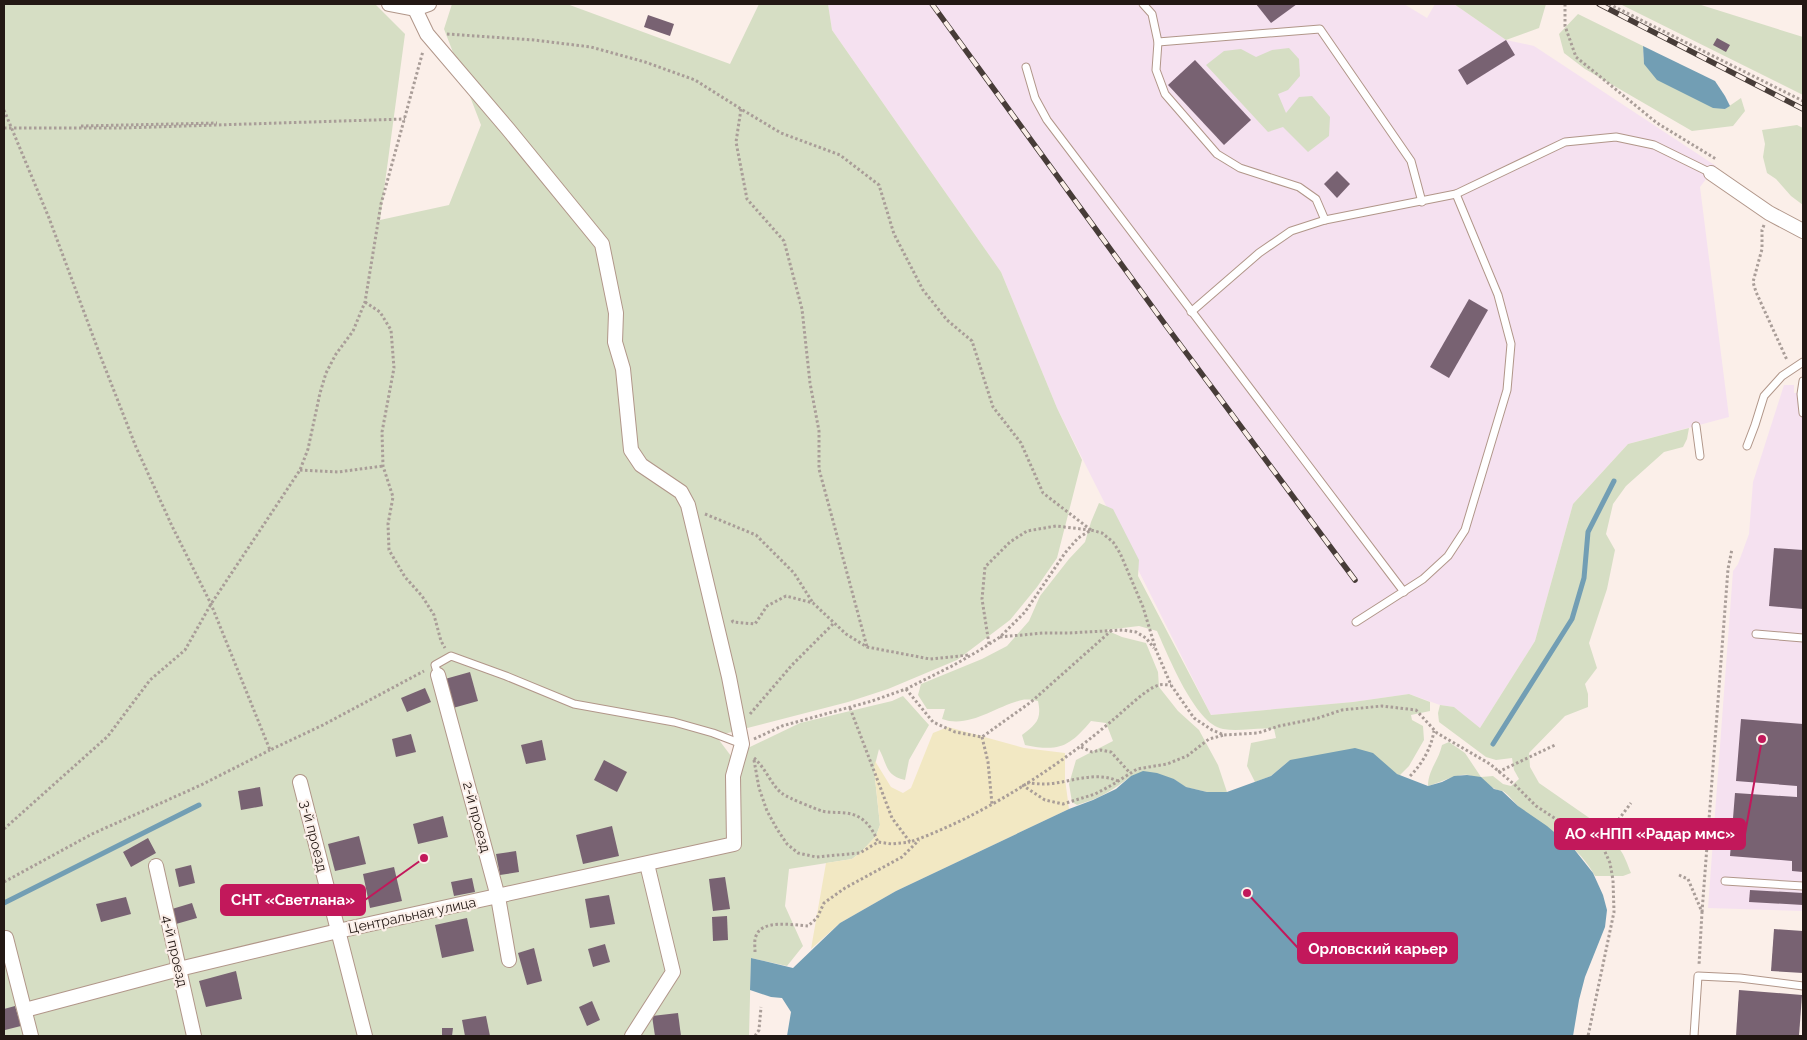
<svg xmlns="http://www.w3.org/2000/svg" width="1807" height="1040" font-family="Raleway,sans-serif">
  <rect width="100%" height="100%" fill="#fbefe9"/>
  <g fill="#f5e1f0">
    <polygon points="828,4 1404,4 1427,18 1435,4 1454,4 1506,40 1534,46 1716,166 1700,187 1729,417 1628,444 1573,504 1535,641 1480,728 1454,707 1440,705 1409,694 1353,702 1211,715 1057,408 1001,272 832,30"/>
    <polygon points="1784,385 1794,385 1794,393 1803,393 1803,911 1708,908 1733,571 1738,564 1749,534 1753,482"/>
  </g>
  <g fill="#d6dec4">
    <path d="M 4,4 L 375,4 L 405,34 L 380,220 L 449,205 L 481,125 L 444,29 L 452,4 L 567,4 L 730,64 L 759,4 L 828,4 L 832,30 L 1001,272 L 1057,408 L 1082,460 L 1057,558 L 1037,587 L 1010,620 L 957,660 L 888,689 L 848,702 L 716,736 L 731,756 L 800,723 L 892,701 L 903,696 L 929,725 L 909,760 L 905,780 C 885,776 887,763 879,749 L 874,769 L 880,825 L 876,836 L 860,853 L 852,859 L 789,869 L 785,906 L 803,946 L 787,966 L 751,958 L 749,1036 L 4,1036 Z"/>
    <polygon points="1454,4 1546,4 1539,28 1506,40"/>
    <polygon points="1620,4 1698,4 1803,37 1803,95"/>
    <polygon points="1578,14 1643,46 1644,64 1725,109 1741,98 1745,111 1733,126 1692,131 1585,69 1564,53 1559,34"/>
    <polygon points="1289,48 1299,59 1300,76 1288,90 1278,94 1286,113 1299,97 1312,96 1330,117 1329,136 1308,152 1283,127 1268,132 1206,65 1224,51 1241,49 1256,57 1272,50"/>
    <polygon points="1797,125 1803,128 1803,205 1791,196 1776,179 1767,173 1763,157 1765,144 1762,130"/>
    <path d="M 1689,428 L 1687,439 L 1683,447 L 1664,452 L 1626,486 L 1613,504 L 1606,534 L 1615,550 L 1607,589 L 1589,643 L 1597,668 L 1585,684 L 1588,694 L 1588,707 L 1565,716 L 1529,753 L 1530,767 L 1539,783 L 1598,824 L 1600,836 C 1621,844 1623,853 1631,873 L 1623,876 L 1595,876 C 1579,845 1545,828 1519,807 C 1514,802 1509,795 1503,791 C 1499,790 1499,791 1495,789 C 1486,785 1478,777 1468,775 C 1459,773 1439,783 1428,786 C 1428,770 1439,760 1442,745 L 1449,742 L 1465,753 L 1481,777 L 1493,776 L 1503,784 L 1511,786 L 1519,779 L 1514,770 L 1512,758 L 1496,760 L 1486,757 L 1439,722 L 1438,713 L 1440,705 L 1454,707 L 1480,728 L 1535,641 L 1573,504 L 1628,444 Z"/>
    <path d="M 1099,503 L 1113,509 L 1139,560 L 1138,576 L 1211,715 L 1353,702 L 1409,694 L 1430,702 L 1430,711 L 1411,715 L 1412,720 L 1423,726 L 1424,740 L 1409,766 L 1400,775 L 1290,760 L 1271,776 L 1255,782 L 1247,766 L 1251,743 L 1276,738 L 1274,729 C 1257,727 1240,732 1223,729 C 1195,724 1168,655 1157,631 L 1139,626 L 1106,630 L 1122,637 L 1146,643 L 1158,672 L 1159,687 L 1178,711 L 1199,730 L 1218,765 L 1227,792 L 1207,792 L 1185,787 L 1174,779 L 1131,776 C 1114,790 1098,799 1077,805 L 1072,802 L 1069,784 L 1076,760 L 1113,741 L 1106,723 L 1091,721 C 1069,747 1059,752 1025,745 L 1022,735 C 1036,724 1042,720 1038,701 C 1033,700 1027,699 1022,700 C 996,706 969,729 942,719 L 945,709 L 927,709 L 918,695 L 921,684 L 982,659 L 1007,646 L 1029,621 L 1040,596 L 1069,559 L 1085,542 L 1091,522 Z"/>
  </g>
  <polygon fill="#f2e8c3" points="948,727 1024,748 1065,753 1065,779 1069,809 896,891 840,923 811,949 826,863 852,859 860,853 876,836 880,825 874,769 875,761 891,787 903,793 911,788 933,733"/>
  <g fill="#729eb4">
    <polygon points="1643,46 1715,81 1725,96 1730,106 1725,109 1713,108 1657,80 1644,64"/>
    <polygon points="1355,748 1373,753 1397,774 1428,786 1442,782 1454,776 1467,775 1481,777 1494,789 1502,791 1518,806 1547,826 1574,849 1593,873 1603,895 1607,910 1605,927 1585,977 1579,1000 1573,1036 787,1036 791,1012 782,998 771,997 750,990 751,958 793,968 840,923 896,891 1069,809 1093,800 1116,789 1131,776 1143,771 1157,773 1174,779 1186,787 1207,792 1227,792 1271,776 1290,760"/>
  </g>
  <g fill="none" stroke-linecap="round" stroke-linejoin="round">
    <g stroke="#729eb4" stroke-width="5">
      <polyline points="1493,744 1572,619 1584,578 1588,532 1614,481"/>
      <polyline points="4,903 199,805"/>
    </g>
  </g>
  <g fill="#786272">
    <polygon points="1256,4 1297,4 1271,23"/>
    <polygon points="648,15 674,24 670,36 644,27"/>
    <polygon points="1717,38 1730,45 1726,52 1713,45"/>
    <polygon points="1506,40 1515,55 1467,85 1458,70"/>
    <polygon points="1195,60 1251,120 1224,145 1168,85"/>
    <polygon points="1337,171 1350,184 1337,198 1324,184"/>
    <polygon points="1469,299 1488,310 1449,378 1430,367"/>
    <polygon points="1774,548 1803,550 1803,609 1769,606"/>
    <polygon points="470,672 478,701 453,708 445,679"/>
    <polygon points="425,688 431,702 407,712 401,698"/>
    <polygon points="1741,719 1803,724 1803,872 1792,871 1792,861 1730,856 1735,793 1797,797 1797,786 1736,781"/>
    <polygon points="411,734 416,752 396,757 392,739"/>
    <polygon points="542,740 546,760 526,764 521,745"/>
    <polygon points="604,760 627,772 617,792 594,780"/>
    <polygon points="260,787 263,806 241,810 238,791"/>
    <polygon points="443,816 448,837 418,844 413,824"/>
    <polygon points="612,826 619,856 583,864 576,835"/>
    <polygon points="359,836 366,864 335,871 328,844"/>
    <polygon points="148,838 156,853 131,867 123,852"/>
    <polygon points="516,851 519,872 500,875 496,854"/>
    <polygon points="191,865 195,883 179,887 175,869"/>
    <polygon points="394,867 402,901 370,908 363,874"/>
    <polygon points="725,877 730,909 713,911 709,879"/>
    <polygon points="472,878 475,892 454,896 451,882"/>
    <polygon points="1750,890 1803,893 1803,905 1749,902"/>
    <polygon points="609,895 615,924 590,928 585,899"/>
    <polygon points="126,897 131,914 101,922 96,904"/>
    <polygon points="192,903 197,918 176,924 172,909"/>
    <polygon points="727,916 728,940 713,941 712,917"/>
    <polygon points="467,918 474,951 442,958 435,925"/>
    <polygon points="1774,929 1803,931 1803,973 1771,971"/>
    <polygon points="605,944 610,962 593,967 588,949"/>
    <polygon points="534,948 542,981 527,985 518,953"/>
    <polygon points="236,971 242,999 206,1007 199,981"/>
    <polygon points="1739,990 1802,995 1799,1036 1736,1036"/>
    <polygon points="592,1001 600,1020 587,1026 579,1007"/>
    <polygon points="15,1006 21,1026 5,1030 4,1009"/>
    <polygon points="678,1013 681,1036 655,1036 652,1016"/>
    <polygon points="486,1016 490,1036 465,1036 462,1020"/>
    <polygon points="442,1028 453,1028 452,1036 442,1036"/>
  </g>
  <g fill="none" stroke-linecap="round" stroke-linejoin="round">
    <g stroke="#b19689" stroke-width="9">
      <g id="lane">
        <polyline points="1143,4 1152,14 1158,42 1156,70 1165,94 1217,154 1240,168 1299,187 1316,199 1325,220"/>
        <polyline points="1158,42 1320,29 1411,161 1422,202"/>
        <polyline points="1026,67 1035,98 1047,120 1404,592"/>
        <polyline points="1191,312 1259,253 1291,231 1325,220 1456,194 1565,142 1616,137 1654,145 1711,173"/>
        <polyline points="1803,381 1801,394 1803,413"/>
        <polyline points="1696,426 1700,456"/>
        <polyline points="1747,446 1755,425 1764,396 1782,376 1803,362"/>
        <polyline points="1356,622 1423,579 1448,556 1465,530 1507,390 1511,344 1498,295 1456,194"/>
        <polyline points="1756,634 1803,638"/>
        <polyline points="438,675 435,665 451,656 506,676 574,704 674,722 713,733 742,744"/>
        <polyline points="1725,881 1803,886"/>
        <polyline points="1694,1036 1698,976 1740,978 1803,986"/>
      </g>
    </g>
    <g stroke="#b19689" stroke-width="16">
      <g id="street">
        <polyline points="389,4 415,9 429,4"/>
        <polyline points="1711,173 1769,213 1803,231"/>
        <polyline points="438,675 498,897 509,960"/>
        <polyline points="300,782 365,1036"/>
        <polyline points="156,866 194,1036"/>
        <polyline points="6,938 31,1036"/>
        <polyline points="25,1010 179,969 338,931 734,844 733,776 742,744 729,677 688,505 681,492 641,465 631,450 623,369 615,342 616,313 602,244 508,129 427,34 415,9"/>
        <polyline points="632,1036 673,972 647,864"/>
      </g>
    </g>
    <g stroke="#a99d98" stroke-width="3" stroke-dasharray="2.5 2.5" stroke-linecap="butt">
      <polyline points="1565,4 1565,26 1576,57 1657,123 1716,159"/>
      <polyline points="1609,4 1803,101"/>
      <polyline points="447,34 534,40 591,47 645,62 695,80 741,109 781,133 840,155 879,185 894,234 923,290 947,320 972,341 993,407 1021,443 1043,493 1091,530"/>
      <polyline points="741,109 736,142 747,199 784,241 802,309 810,383 819,431 819,469 867,647"/>
      <polyline points="4,110 49,218 100,355 136,447 172,526 211,604 270,750 323,725 424,671"/>
      <polyline points="81,126 217,123"/>
      <polyline points="4,128 122,128 405,119"/>
      <polyline points="1764,225 1762,230 1762,249 1753,282 1756,292 1787,360"/>
      <polyline points="365,302 380,312 391,330 394,368 382,432 383,466 393,497 388,524 389,550 405,577 422,596 434,615 441,641 445,648"/>
      <polyline points="300,470 338,472 383,466"/>
      <polyline points="705,514 756,535 794,573 813,603"/>
      <polyline points="732,620 733,622 755,624 767,606 786,596 813,603 846,634 867,647 930,659 969,655"/>
      <polyline points="1000,637 1043,633 1068,633 1123,630 1136,632 1146,638 1154,648"/>
      <polyline points="989,644 982,599 985,567 1010,542 1027,531 1056,526 1090,530"/>
      <polyline points="906,689 933,722 955,732 982,737 1031,702 1112,630"/>
      <path d="M 850,708 L 892,818 L 910,842 C 981,817 1057,768 1114,719 C 1125,710 1147,688 1159,685 C 1163,684 1167,685 1171,685"/>
      <polyline points="750,714 792,665 834,623"/>
      <polyline points="982,737 988,762 992,804"/>
      <polyline points="754,739 782,726 872,701 906,689 954,665 980,650 1000,637 1025,612 1065,553 1078,538 1091,530 1102,533 1113,542 1120,553 1143,607 1156,650 1171,685 1194,718 1212,730 1224,735 1258,733 1279,726 1318,718 1342,710 1382,706 1416,710 1437,733 1490,764 1515,785 1536,806 1591,842 1602,845 1610,863 1613,880 1614,912 1588,1036"/>
      <polyline points="1081,747 1092,752 1101,750 1111,752 1130,773"/>
      <path d="M 754,758 C 766,768 772,787 783,794 C 788,798 816,809 822,811 C 830,813 838,812 846,813 C 863,815 872,827 878,842"/>
      <polyline points="754,760 759,788 767,811 777,829 787,844 798,853 816,857 860,853 878,842 892,844 910,842"/>
      <polyline points="1498,772 1555,745"/>
      <path d="M 1410,776 C 1423,763 1431,748 1434,731"/>
      <path d="M 1027,783 C 1032,783 1038,784 1043,784 C 1068,784 1093,770 1118,781"/>
      <polyline points="1022,785 1045,800 1063,804 1095,794 1112,785 1137,769 1167,764 1187,756 1209,739 1224,735"/>
      <polyline points="4,829 108,736 150,680 185,650 211,604 300,470 308,449 320,393 326,373 336,354 353,331 365,302 381,204 423,51"/>
      <polyline points="1602,845 1616,823 1631,803"/>
      <polyline points="1679,875 1688,879 1702,912 1699,965"/>
      <polyline points="4,882 92,834 201,785 270,750"/>
      <polyline points="1702,912 1728,569 1732,549"/>
      <path d="M 755,952 C 755,947 754,940 756,936 C 762,919 793,925 808,926 L 817,918 L 824,903 L 845,888 L 902,857 L 919,840"/>
      <polyline points="755,1036 759,1030 761,1007"/>
    </g>
    <use href="#lane" stroke="#fff" stroke-width="7"/>
    <use href="#street" stroke="#fff" stroke-width="14"/>
    <g stroke="#473c38" stroke-width="5.5">
      <g id="rail">
        <polyline points="932,4 1167,327 1355,580"/>
        <polyline points="1599,4 1803,109"/>
      </g>
    </g>
    <use href="#rail" stroke="#fbefe9" stroke-width="4" stroke-dasharray="11" stroke-linecap="butt"/>
  </g>
  <g text-anchor="middle" stroke-width="4.5" stroke-linejoin="round" paint-order="stroke">
    <g font-size="14" fill="#231814" stroke="#fbefe9">
      <text transform="translate(477 817) rotate(75)" y="5">2-й проезд</text>
      <text transform="translate(314 836) rotate(76)" y="5">3-й проезд</text>
      <text transform="translate(412 915) rotate(-12)" y="5">Центральная улица</text>
      <text transform="translate(175 951) rotate(77)" y="5">4-й проезд</text>
    </g>
  </g>
  <path fill="none" stroke="#c2185b" stroke-width="2" d="M1762 739L1745 834M424 858L365 900M1247 893L1298 948"/>
  <g fill="#c2185b" stroke="#fbefe9" stroke-width="2">
    <circle cx="1762" cy="739" r="5"/>
    <circle cx="424" cy="858" r="5"/>
    <circle cx="1247" cy="893" r="5"/>
  </g>
  <g fill="#c2185b" stroke="#c2185b" stroke-width="2">
    <rect x="1555" y="819" width="190" height="30" rx="5"/>
    <rect x="221" y="885" width="144" height="30" rx="5"/>
    <rect x="1298" y="933" width="159" height="30" rx="5"/>
  </g>
  <g font-size="15" text-anchor="middle" font-weight="bold" fill="#fff">
    <text x="1650" y="839">АО «НПП «Радар ммс»</text>
    <text x="293" y="905">СНТ «Светлана»</text>
    <text x="1378" y="954">Орловский карьер</text>
  </g>
  <rect width="1807" height="1040" fill="none" stroke="#231814" stroke-width="10"/>
</svg>
